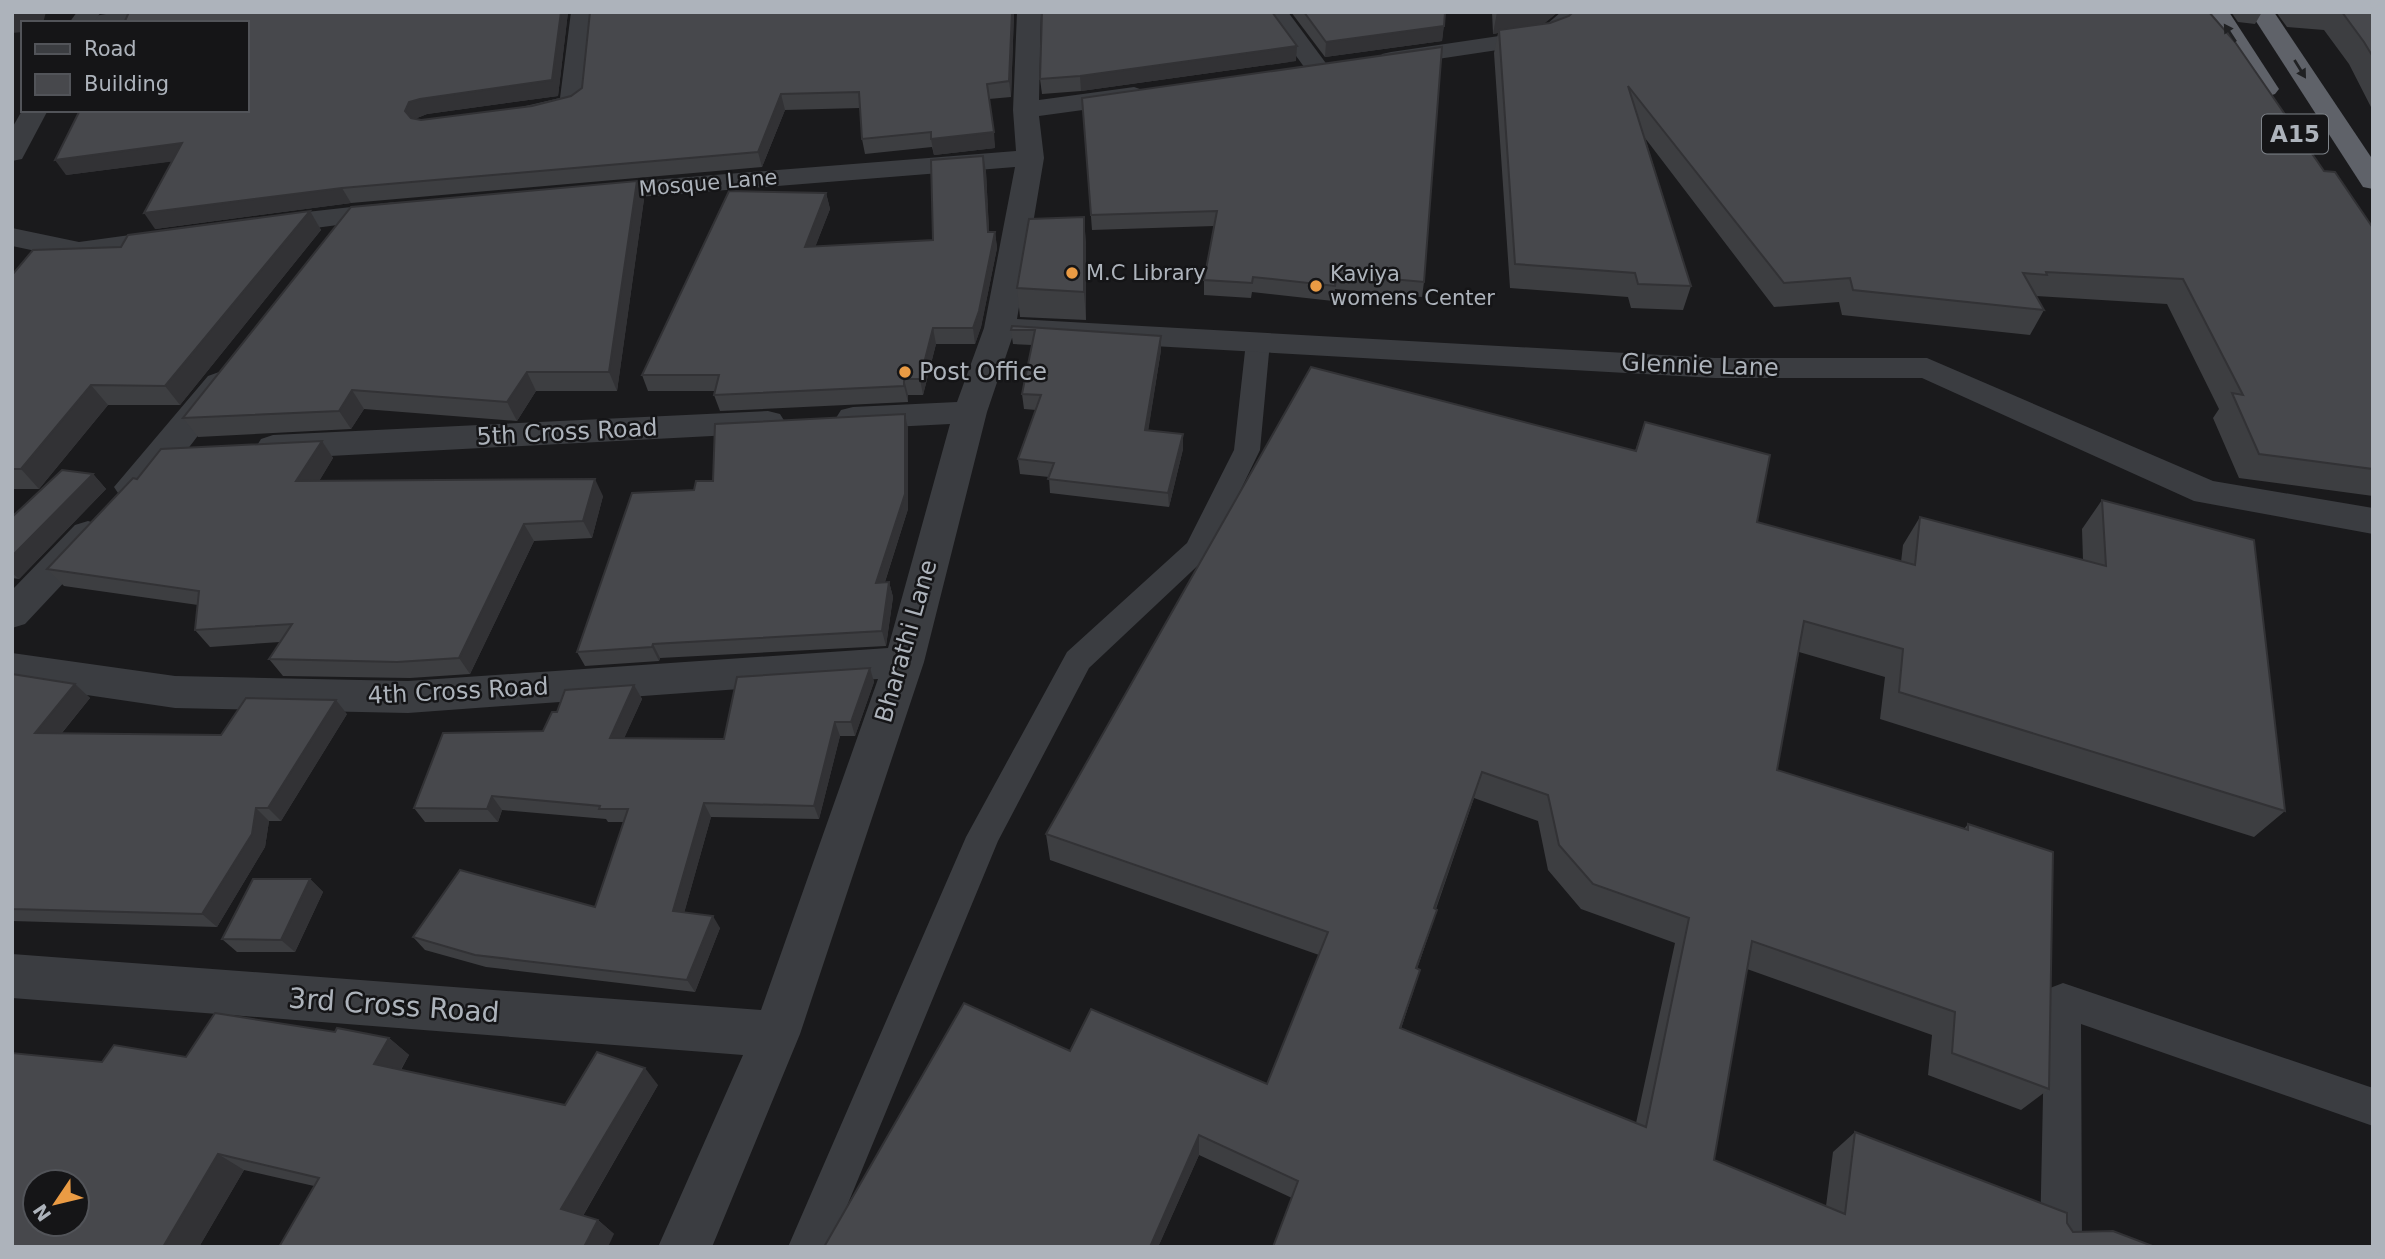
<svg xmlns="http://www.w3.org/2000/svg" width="2385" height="1259" font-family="'DejaVu Sans',sans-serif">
  <rect width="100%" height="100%" fill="#1a1a1c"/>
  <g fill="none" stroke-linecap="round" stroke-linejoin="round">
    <g fill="#3b3d41" fill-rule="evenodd">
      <polygon points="1258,334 1267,337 1270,342 1260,450 1212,549 1208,556 1089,668 998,841 830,1247 788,1247 966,837 1067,652 1187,543 1234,450 1246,342 1249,337"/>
      <polygon points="2063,983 2373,1088 2373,1126 2081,1024 2082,1240 2079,1247 2043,1247 2040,1240 2045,1000 2050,988"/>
    </g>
    <polygon fill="#3b3d41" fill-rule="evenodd" points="118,12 185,12 181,17 145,23 78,23 82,18"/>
    <g fill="#3b3d41" fill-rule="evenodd">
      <polygon points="77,12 101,12 93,23 69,23"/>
      <path d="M 571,12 L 595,12 L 585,103 C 575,117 537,121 521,117 L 517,112 L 521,107 L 560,98 Z"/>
      <polygon points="1017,12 1041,12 1039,100 1134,87 1143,90 1147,95 1143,100 1134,103 1039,116 1044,158 1017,319 1715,358 1927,358 2213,481 2373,508 2373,534 2194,501 1922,378 1715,378 1012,338 987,412 924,662 800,1034 712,1247 658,1247 743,1055 12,998 12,954 761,1010 878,679 408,713 175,708 12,684 12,653 175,676 408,681 888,648 950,424 853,429 841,426 836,418 841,410 853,407 957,402 984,328 1015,167 589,201 579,199 575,193 579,187 589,185 1016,151 1013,110"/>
      <polygon points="1264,12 1288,12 1331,70 1328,75 1319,77 1310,75"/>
      <polygon points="1561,12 1590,12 1563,36 1545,43 1391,66 1382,64 1379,59 1382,54 1391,52 1540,30"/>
      <polygon points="23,109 48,110 22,159 12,161 12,128"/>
      <polygon points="396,202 406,204 410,210 406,216 262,235 252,232 248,226 252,220 262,217"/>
      <polygon points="12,228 79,242 174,229 184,232 188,238 184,244 174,247 79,260 12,246"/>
      <path d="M 219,372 L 230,376 L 235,383 C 217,411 171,476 146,494 C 137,500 129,498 120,496 L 114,487 L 208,376 Z"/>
      <polygon points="768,411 780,414 785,422 780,430 768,433 273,459 261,455 256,447 261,439 273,435"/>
      <polygon points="88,521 101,525 106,534 101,543 25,624 12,628 12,590 75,525"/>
    </g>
    <g fill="#5f6269" fill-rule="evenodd">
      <polygon points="2205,12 2229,12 2279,89 2275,94 2266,97 2257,94"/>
      <polygon points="2250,12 2274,12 2373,160 2373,189 2363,187"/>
    </g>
  </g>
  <g fill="#3d3e41" fill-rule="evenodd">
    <polygon points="129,12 568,12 558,96 427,114 417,118 416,119 421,120 532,106 1014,12 1011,97 989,99 995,148 934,155 932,147 865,154 862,139 860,108 785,110 762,167 351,203 155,229 173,161 66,175"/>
    <polygon points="1291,12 1445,12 1442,41 1325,57"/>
    <polygon points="1492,12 1558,12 1543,24 2324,171 2373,228 2373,496 2239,478 2213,418 2219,409 2167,304 2036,296 2044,310 2030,335 1842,315 1839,302 1774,307 1645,138 1691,286 1683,310 1631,308 1628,297 1510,288 1494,53 1498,33 1493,34"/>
    <polygon points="2231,12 2262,12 2255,24 2238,22"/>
    <polygon points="2276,12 2373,12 2373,111 2349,64 2324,30 2287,27"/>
    <polygon points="1296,61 1081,91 1042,94 1040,79"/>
    <polygon points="1082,98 1424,282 1422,297 1335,289 1333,301 1252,292 1251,298 1204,295 1204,280 1214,226 1092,230"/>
    <polygon points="983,156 986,172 989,232 995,232 997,248 981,327 975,344 936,344 923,395 908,395 908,402 720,411 714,395 715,391 648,391 642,375 826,193 830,209 815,247 933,240"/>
    <polygon points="644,199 617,391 536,391 517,421 364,409 351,429 198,437 183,418"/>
    <polygon points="310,211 321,230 180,405 108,405 39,489 12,489 12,275 121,247"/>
    <polygon points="1084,217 1086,246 1086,320 1020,317 1017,288"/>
    <polygon points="1012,326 1161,350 1148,430 1183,434 1183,449 1169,507 1050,493 1049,477 1020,474 1018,459 1036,410 1024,409 1022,394 1032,345 1013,344 1011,330"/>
    <polygon points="905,414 908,429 908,509 885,582 889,582 893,597 886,646 660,658 659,661 585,666 577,652 694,490 713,481"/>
    <path d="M 1645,422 L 1757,522 L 1901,562 L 1903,545 L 1920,517 L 2083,560 L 2082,529 L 2102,500 L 2285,811 L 2254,837 L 1880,719 L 1885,677 L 1799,652 L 1777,770 L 1964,829 L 1968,824 L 2049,1089 L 2021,1110 L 1928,1075 L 1932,1035 L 1747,969 L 1714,1160 L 1826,1206 L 1833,1152 L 1855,1132 L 2067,1223 L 2073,1232 L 1292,1198 L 1199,1155 L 1158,1247 L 824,1247 L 1070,1051 L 1267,1084 L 1319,955 L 1050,860 L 1046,834 L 1635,451 ZM 1474,798 L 1538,821 L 1548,870 L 1581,909 L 1675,943 L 1636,1123 L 1401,1029 L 1420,970 L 1417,969 L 1429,934 L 1437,910 L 1436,909 Z"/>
    <polygon points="322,441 333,458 319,481 603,496 592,538 534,541 470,674 410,678 283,676 269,659 280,642 210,647 195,630 198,605 64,586 47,569 137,479"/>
    <polygon points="93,474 106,489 19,579 12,578 12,517"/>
    <polygon points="870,668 874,682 855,736 840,736 819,819 711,817 684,913 720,928 695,992 486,967 425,950 413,937 595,907 624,822 608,822 606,819 502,810 498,822 425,822 414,808 543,731 557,712 634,685 642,699 624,738 724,739"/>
    <polygon points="12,674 75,684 90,698 62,733 221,735 347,714 281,821 269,821 265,847 217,927 12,921"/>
    <polygon points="310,879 323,892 295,952 237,952 222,939"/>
    <polygon points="389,1038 409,1055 401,1070 565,1105 658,1085 583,1216 598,1220 614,1234 314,1186 244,1170 199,1247 102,1062 186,1057"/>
  </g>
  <g fill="#323235">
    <polygon points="12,12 46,12 43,23 23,23 23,32 12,33"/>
    <polygon points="561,12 568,12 558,96 427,114 417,118 413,126 405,111 409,102"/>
    <polygon points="1012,12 1014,12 1011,97 1009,81"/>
    <polygon points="1497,12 1558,12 1539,28 1499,30 1498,33 1493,34"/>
    <polygon points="1444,26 1442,41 1325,57 1326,42"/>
    <polygon points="1297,46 1296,61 1081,91 1080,76"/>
    <polygon points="781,94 785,110 762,167 758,152"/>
    <polygon points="994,132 995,148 934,155 931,139"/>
    <polygon points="182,143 192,159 66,175 55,160"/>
    <polygon points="983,156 986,172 990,248 988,232"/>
    <polygon points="637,181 644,199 617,391 609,372"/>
    <polygon points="342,188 351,203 155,229 144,213"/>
    <polygon points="826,193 830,209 809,263 805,247"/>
    <polygon points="310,211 321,230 180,405 165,386"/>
    <polygon points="1084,217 1086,246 1086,320 1084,292"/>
    <polygon points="995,232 997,248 981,327 975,344 973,328"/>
    <polygon points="933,328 936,344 923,395 920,379"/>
    <polygon points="1161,336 1161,350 1146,445 1145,430"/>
    <polygon points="527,372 536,391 517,421 507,402"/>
    <polygon points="904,379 908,395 908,402 904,386"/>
    <polygon points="91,385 108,405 39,489 21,469"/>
    <polygon points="352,390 364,409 351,429 339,411"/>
    <polygon points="905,414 908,429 908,509 880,597 876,583"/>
    <polygon points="1183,434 1183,449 1169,507 1168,493"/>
    <polygon points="322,441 333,458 309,498 296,481"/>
    <polygon points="93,474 106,489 19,579 12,573 12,556"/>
    <polygon points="595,479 603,496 592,538 583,521"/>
    <polygon points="524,524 534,541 470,674 459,658"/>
    <polygon points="889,582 893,597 886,646 882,631"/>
    <polygon points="653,644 660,658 659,661 652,647"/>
    <polygon points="870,668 874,682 855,736 851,722"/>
    <polygon points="75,684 90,698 51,746 35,733"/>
    <polygon points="634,685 642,699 618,752 610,738"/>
    <polygon points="336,700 347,714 281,821 268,808"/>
    <polygon points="835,722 840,736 819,819 814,806"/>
    <polygon points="1482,772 1474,798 1427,933 1434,908"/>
    <polygon points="492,796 502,810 498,822 487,809"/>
    <polygon points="704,803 711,817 681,924 673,911"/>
    <polygon points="256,808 269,821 265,847 217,927 202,914"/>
    <polygon points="310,879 323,892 295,952 281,940"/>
    <polygon points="1437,910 1429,934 1409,992 1416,968"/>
    <polygon points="713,916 720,928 695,992 687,980"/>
    <polygon points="1420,970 1413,993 1393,1050 1400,1028"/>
    <polygon points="389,1038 409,1055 394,1081 374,1064"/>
    <polygon points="645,1068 658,1085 578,1224 561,1209"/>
    <polygon points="1199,1135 1199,1155 1158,1247 1150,1247"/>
    <polygon points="218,1154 244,1170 199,1247 163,1247"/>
    <polygon points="598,1220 614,1234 608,1247 584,1247"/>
  </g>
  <g fill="#47484c" stroke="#323235" stroke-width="2" fill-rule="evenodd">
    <polygon points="129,12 561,12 552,80 420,99 409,102 405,111 411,118 421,120 532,106 571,96 582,88 590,12 1012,12 1009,81 987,84 994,132 931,139 931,132 862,139 859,92 781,94 758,152 342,188 144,213 182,143 55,160 80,110 247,110 247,23 124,23"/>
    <polygon points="1042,12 1272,12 1297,46 1080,76 1040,79"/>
    <polygon points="1304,12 1445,12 1444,26 1326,42"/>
    <polygon points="1573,12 2209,12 2235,42 2324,171 2335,172 2373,228 2373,469 2259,454 2232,393 2243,395 2183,279 2046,272 2047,275 2023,273 2044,310 1853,290 1850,278 1784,283 1628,86 1691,286 1638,284 1635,273 1515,264 1499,30 1550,23 1569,16"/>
    <polygon points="2342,12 2373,12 2373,57 2364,42"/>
    <polygon points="1442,47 1424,282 1337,274 1335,286 1253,277 1252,283 1204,280 1217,211 1091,215 1082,98"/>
    <polygon points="983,156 988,232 995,232 979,311 973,328 933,328 920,379 904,379 904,386 714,395 719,375 642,375 729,191 826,193 805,247 933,240 931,160"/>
    <polygon points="637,181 609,372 527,372 507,402 352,390 339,411 183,418 351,207"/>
    <polygon points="310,211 165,386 91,385 21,469 12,469 12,275 33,250 121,247 128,235"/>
    <polygon points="1084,217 1084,292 1017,288 1029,219"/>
    <polygon points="1012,326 1161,336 1145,430 1183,434 1168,493 1048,479 1054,463 1018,459 1041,395 1022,394 1035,330 1011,330"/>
    <path d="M 1311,367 L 1636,451 L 1645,422 L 1770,455 L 1757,522 L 1915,565 L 1920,517 L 2106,566 L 2102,500 L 2254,540 L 2285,811 L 1899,692 L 1903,649 L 1804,621 L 1777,770 L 1968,830 L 1968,824 L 2053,852 L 2049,1089 L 1952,1053 L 1955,1012 L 1752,941 L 1714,1160 L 1845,1214 L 1855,1132 L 2067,1213 L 2067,1223 L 2073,1232 L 2113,1231 L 2155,1247 L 1273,1247 L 1298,1181 L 1199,1135 L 1150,1247 L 824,1247 L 964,1003 L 1070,1051 L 1091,1009 L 1267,1084 L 1328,932 L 1046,834 ZM 1482,772 L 1548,795 L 1559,845 L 1593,884 L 1689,918 L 1646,1127 L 1400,1028 L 1420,970 L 1416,968 L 1437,910 L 1434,908 Z"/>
    <polygon points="905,414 905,494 876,583 889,582 882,631 653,644 652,647 577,652 632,493 694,490 696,481 713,481 715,424"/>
    <polygon points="322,441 296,481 595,479 583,521 524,524 459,658 397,662 269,659 292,624 195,630 199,591 47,569 133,478 137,479 161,449"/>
    <polygon points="62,470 93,474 12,556 12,517"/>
    <polygon points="870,668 851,722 835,722 814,806 704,803 673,911 713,916 687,980 475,955 413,937 460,870 595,907 628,809 599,809 600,806 492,796 487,809 414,808 443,733 543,731 552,712 557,712 565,690 634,685 610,738 724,739 737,677"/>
    <polygon points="12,674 75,684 35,733 221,735 246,698 336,700 268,808 256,808 252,834 202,914 12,909"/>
    <polygon points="253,879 310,879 281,940 222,939"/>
    <path d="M 215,1013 L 335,1032 L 337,1028 L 389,1038 L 374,1064 L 565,1105 L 597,1052 L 645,1068 L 561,1209 L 598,1220 L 584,1247 L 279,1247 L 319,1178 L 218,1154 L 163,1247 L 12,1247 L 12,1053 L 102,1062 L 114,1045 L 186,1057 ZM 35,1182 L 77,1182 L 77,1224 L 35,1224 Z"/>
  </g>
  <defs><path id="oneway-solid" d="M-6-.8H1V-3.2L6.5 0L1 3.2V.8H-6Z" transform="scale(1.75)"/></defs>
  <g fill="#202123">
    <use href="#oneway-solid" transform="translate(2230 33) rotate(-123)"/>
    <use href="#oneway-solid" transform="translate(2300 69) rotate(58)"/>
  </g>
  <g fill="#ea9b44" stroke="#151517" stroke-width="2.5">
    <circle cx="1072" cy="273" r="7"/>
    <circle cx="1316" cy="286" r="7"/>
    <circle cx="905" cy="372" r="7"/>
  </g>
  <g text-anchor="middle" stroke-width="5" stroke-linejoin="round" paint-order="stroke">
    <g font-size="21" fill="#adb3bb" stroke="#151517">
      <text transform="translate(708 183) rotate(-5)" y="7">Mosque Lane</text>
    </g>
    <g font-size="21" fill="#adb3bb" stroke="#151517" text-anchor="start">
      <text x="1086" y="280">M.C Library</text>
      <text x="1330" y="281">Kaviya<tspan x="1330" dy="24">womens Center</tspan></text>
    </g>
    <rect fill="#151517" stroke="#7f848a" stroke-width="2" x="2262" y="114.5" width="66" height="39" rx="5"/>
    <g font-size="23" font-weight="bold" fill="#adb3bb">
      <text x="2295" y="142">A15</text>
    </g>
    <g font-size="24" fill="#adb3bb" stroke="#151517">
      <text transform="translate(1700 365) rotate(2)" y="8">Glennie Lane</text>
      <text transform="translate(567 432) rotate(-3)" y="8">5th Cross Road</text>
      <text transform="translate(906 641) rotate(-74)" y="8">Bharathi Lane</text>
      <text transform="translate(458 691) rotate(-3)" y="8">4th Cross Road</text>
    </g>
    <g font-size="24" fill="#adb3bb" stroke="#151517" text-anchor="start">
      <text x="919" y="380">Post Office</text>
    </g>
    <g font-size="28" fill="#adb3bb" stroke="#151517">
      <text transform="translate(394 1005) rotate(4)" y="10">3rd Cross Road</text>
    </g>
  </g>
  <rect width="2385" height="1259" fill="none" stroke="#adb3bb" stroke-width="28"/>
  <rect x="21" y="21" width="228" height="91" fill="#151517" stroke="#525459" stroke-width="2"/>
  <rect x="35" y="44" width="35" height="10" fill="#3b3d41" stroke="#525459" stroke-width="2"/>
  <text x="84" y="56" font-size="21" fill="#adb3bb">Road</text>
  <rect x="35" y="74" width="35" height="21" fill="#47484c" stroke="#525459" stroke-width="2"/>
  <text x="84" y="91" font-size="21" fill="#adb3bb">Building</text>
  <g transform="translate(56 1203) rotate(235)"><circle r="33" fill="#151517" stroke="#525459" stroke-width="2"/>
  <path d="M0-5L12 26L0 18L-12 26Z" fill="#ea9b44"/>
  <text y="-10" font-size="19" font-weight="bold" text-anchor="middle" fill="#adb3bb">N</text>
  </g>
</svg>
